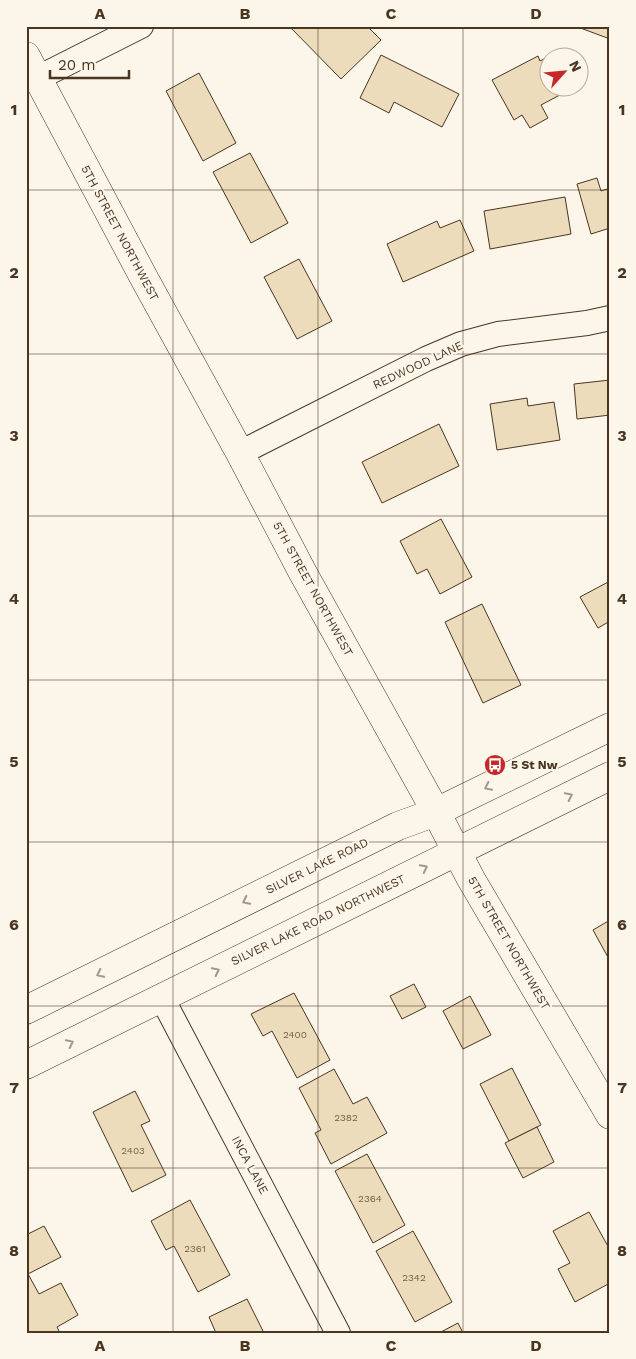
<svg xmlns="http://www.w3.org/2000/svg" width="636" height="1359" font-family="'Work Sans',sans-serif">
  <rect width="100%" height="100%" fill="#fbf6e9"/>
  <g fill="#ecdcbc" stroke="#4a3520">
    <polygon points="291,26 334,26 336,28 338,26 367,26 381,40 341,79 290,27"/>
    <polygon points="575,26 610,26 610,39"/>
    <polygon points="554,54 556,58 548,58 548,88 573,88 541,105 548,118 530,128 522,115 514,120 492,80 538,56 540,61"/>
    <polygon points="381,55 459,94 442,127 394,102 389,113 360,98"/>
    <polygon points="199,73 236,143 203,161 166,91"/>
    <polygon points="250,153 288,223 251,243 213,172"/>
    <polygon points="597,178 601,191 610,188 610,228 591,234 577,184"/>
    <polygon points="565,197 571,234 490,249 484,211"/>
    <polygon points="460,220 474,251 403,282 387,244 437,221 440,228"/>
    <polygon points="299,259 332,321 297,339 264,277"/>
    <polygon points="610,380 610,415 577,419 574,384"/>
    <polygon points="527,398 528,406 554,402 560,440 497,450 490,404"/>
    <polygon points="439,424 459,466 382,503 362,462"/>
    <polygon points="441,519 472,577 440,594 427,569 417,574 400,541"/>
    <polygon points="610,581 610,621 598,628 580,597"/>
    <polygon points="482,604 521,685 483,703 445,622"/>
    <polygon points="610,920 610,961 593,930"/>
    <polygon points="414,984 426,1007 402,1019 390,996"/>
    <polygon points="294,993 330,1060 297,1078 272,1031 263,1036 251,1014"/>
    <polygon points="470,996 491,1035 463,1049 443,1011"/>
    <polygon points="512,1068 541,1125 509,1141 480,1084"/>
    <polygon points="334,1069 353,1104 367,1097 387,1133 331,1164 315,1133 321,1130 299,1088"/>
    <polygon points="135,1091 150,1121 141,1125 166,1175 132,1192 93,1112"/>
    <polygon points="537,1127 554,1162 523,1178 505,1143"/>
    <polygon points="367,1154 405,1225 373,1243 335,1171"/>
    <polygon points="190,1200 230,1275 198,1292 174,1246 166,1250 151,1221"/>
    <polygon points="589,1212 610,1250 610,1283 575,1302 558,1269 570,1263 553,1231"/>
    <polygon points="44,1226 61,1257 28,1274 39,1294 61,1283 78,1315 57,1327 60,1333 26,1333 26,1235"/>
    <polygon points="413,1231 452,1302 415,1322 376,1251"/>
    <polygon points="247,1299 264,1333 216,1333 209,1317"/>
    <polygon points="458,1323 463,1333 439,1333"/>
  </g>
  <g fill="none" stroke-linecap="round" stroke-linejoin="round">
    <g stroke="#4a3520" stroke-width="26">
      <g id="minor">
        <polyline points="38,78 141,26"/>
        <polyline points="240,453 426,359 461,344 498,334 587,323 610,318"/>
        <polyline points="162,998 338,1333"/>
      </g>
    </g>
    <g stroke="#4a3520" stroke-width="29">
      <polyline id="tertiary" points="26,56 144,278 240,453 303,573 436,812 471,879 610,1115"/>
    </g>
    <g stroke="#4a3520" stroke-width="29">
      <g id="secondary">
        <polyline points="26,1010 398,826 436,812 610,727"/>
        <polyline points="26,1065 610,776"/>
      </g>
    </g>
    <use href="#minor" stroke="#fbf6e9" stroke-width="24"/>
    <use href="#tertiary" stroke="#fbf6e9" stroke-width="28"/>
    <use href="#secondary" stroke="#fbf6e9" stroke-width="28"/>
  </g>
  <defs><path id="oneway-chevron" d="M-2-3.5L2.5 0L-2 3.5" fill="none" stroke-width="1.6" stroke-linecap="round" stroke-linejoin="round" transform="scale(1.25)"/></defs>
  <g stroke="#a29684">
    <use href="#oneway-chevron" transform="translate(488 787) rotate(154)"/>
    <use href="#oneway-chevron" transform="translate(569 796) rotate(-26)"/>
    <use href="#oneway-chevron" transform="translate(424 868) rotate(-27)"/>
    <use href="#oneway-chevron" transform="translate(246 901) rotate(154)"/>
    <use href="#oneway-chevron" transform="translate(216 971) rotate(-26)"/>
    <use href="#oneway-chevron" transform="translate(100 974) rotate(154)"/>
    <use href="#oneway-chevron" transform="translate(70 1043) rotate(-26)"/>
  </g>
  <path fill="none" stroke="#4a3520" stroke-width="1" stroke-opacity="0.55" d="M 173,26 L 173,1333M 318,26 L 318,1333M 463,26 L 463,1333M 26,190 L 610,190M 26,354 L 610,354M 26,516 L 610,516M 26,680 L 610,680M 26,842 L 610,842M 26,1006 L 610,1006M 26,1168 L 610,1168"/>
  <defs>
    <g id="bus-disc" transform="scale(1.125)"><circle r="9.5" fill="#c62828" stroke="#fbf6e9"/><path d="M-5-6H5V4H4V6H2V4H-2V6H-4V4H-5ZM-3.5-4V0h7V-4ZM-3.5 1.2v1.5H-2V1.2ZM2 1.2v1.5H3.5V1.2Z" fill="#fff"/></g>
  </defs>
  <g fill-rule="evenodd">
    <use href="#bus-disc" x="495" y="765"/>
  </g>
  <g text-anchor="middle" stroke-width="4" stroke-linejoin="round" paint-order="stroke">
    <g font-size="10" fill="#725f47">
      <text x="295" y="1038">2400</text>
      <text x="346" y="1121">2382</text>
      <text x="133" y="1154">2403</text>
      <text x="370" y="1202">2364</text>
      <text x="195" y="1252">2361</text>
      <text x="414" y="1281">2342</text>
    </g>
    <g font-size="12" fill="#4a3520" stroke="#fbf6e9">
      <text transform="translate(120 233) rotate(62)" y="4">5TH STREET NORTHWEST</text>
      <text transform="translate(418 365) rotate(-25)" y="4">REDWOOD LANE</text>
      <text transform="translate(313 589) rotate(61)" y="4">5TH STREET NORTHWEST</text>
      <text transform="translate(317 866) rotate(-26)" y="4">SILVER LAKE ROAD</text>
      <text transform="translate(318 920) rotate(-26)" y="4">SILVER LAKE ROAD NORTHWEST</text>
      <text transform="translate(509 943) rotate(60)" y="4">5TH STREET NORTHWEST</text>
      <text transform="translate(250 1165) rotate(62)" y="4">INCA LANE</text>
    </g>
    <g font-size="12" font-weight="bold" fill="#4a3520" stroke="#fbf6e9" text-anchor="start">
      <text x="511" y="769">5 St Nw</text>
    </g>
  </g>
  <rect width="636" height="1359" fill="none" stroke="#fbf6e9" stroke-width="55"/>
  <g transform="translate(564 72) rotate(63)"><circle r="24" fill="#fbf6e9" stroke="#b4a999"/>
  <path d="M0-4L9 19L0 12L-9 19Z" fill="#c62828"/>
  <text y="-8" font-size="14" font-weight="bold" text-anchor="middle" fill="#4a3520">N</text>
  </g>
  <path d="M50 70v8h79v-8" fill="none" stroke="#4a3520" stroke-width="2.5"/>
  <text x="58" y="70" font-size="15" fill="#4a3520" stroke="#fbf6e9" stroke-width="4" paint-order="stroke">20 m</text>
  <rect x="28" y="28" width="580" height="1304" fill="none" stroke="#4a3520" stroke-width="2"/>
  <g font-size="16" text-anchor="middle" font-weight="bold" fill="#4a3520">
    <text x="100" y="19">A</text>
    <text x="245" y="19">B</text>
    <text x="391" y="19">C</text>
    <text x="536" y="19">D</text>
    <text x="14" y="115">1</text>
    <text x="622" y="115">1</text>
    <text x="14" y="278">2</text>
    <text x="622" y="278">2</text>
    <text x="14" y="441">3</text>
    <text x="622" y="441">3</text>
    <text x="14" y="604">4</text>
    <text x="622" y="604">4</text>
    <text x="14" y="767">5</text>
    <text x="622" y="767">5</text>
    <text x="14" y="930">6</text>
    <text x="622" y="930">6</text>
    <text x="14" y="1093">7</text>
    <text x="622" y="1093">7</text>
    <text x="14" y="1256">8</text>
    <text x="622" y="1256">8</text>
    <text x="100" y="1351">A</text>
    <text x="245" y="1351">B</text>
    <text x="391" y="1351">C</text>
    <text x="536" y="1351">D</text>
  </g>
</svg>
